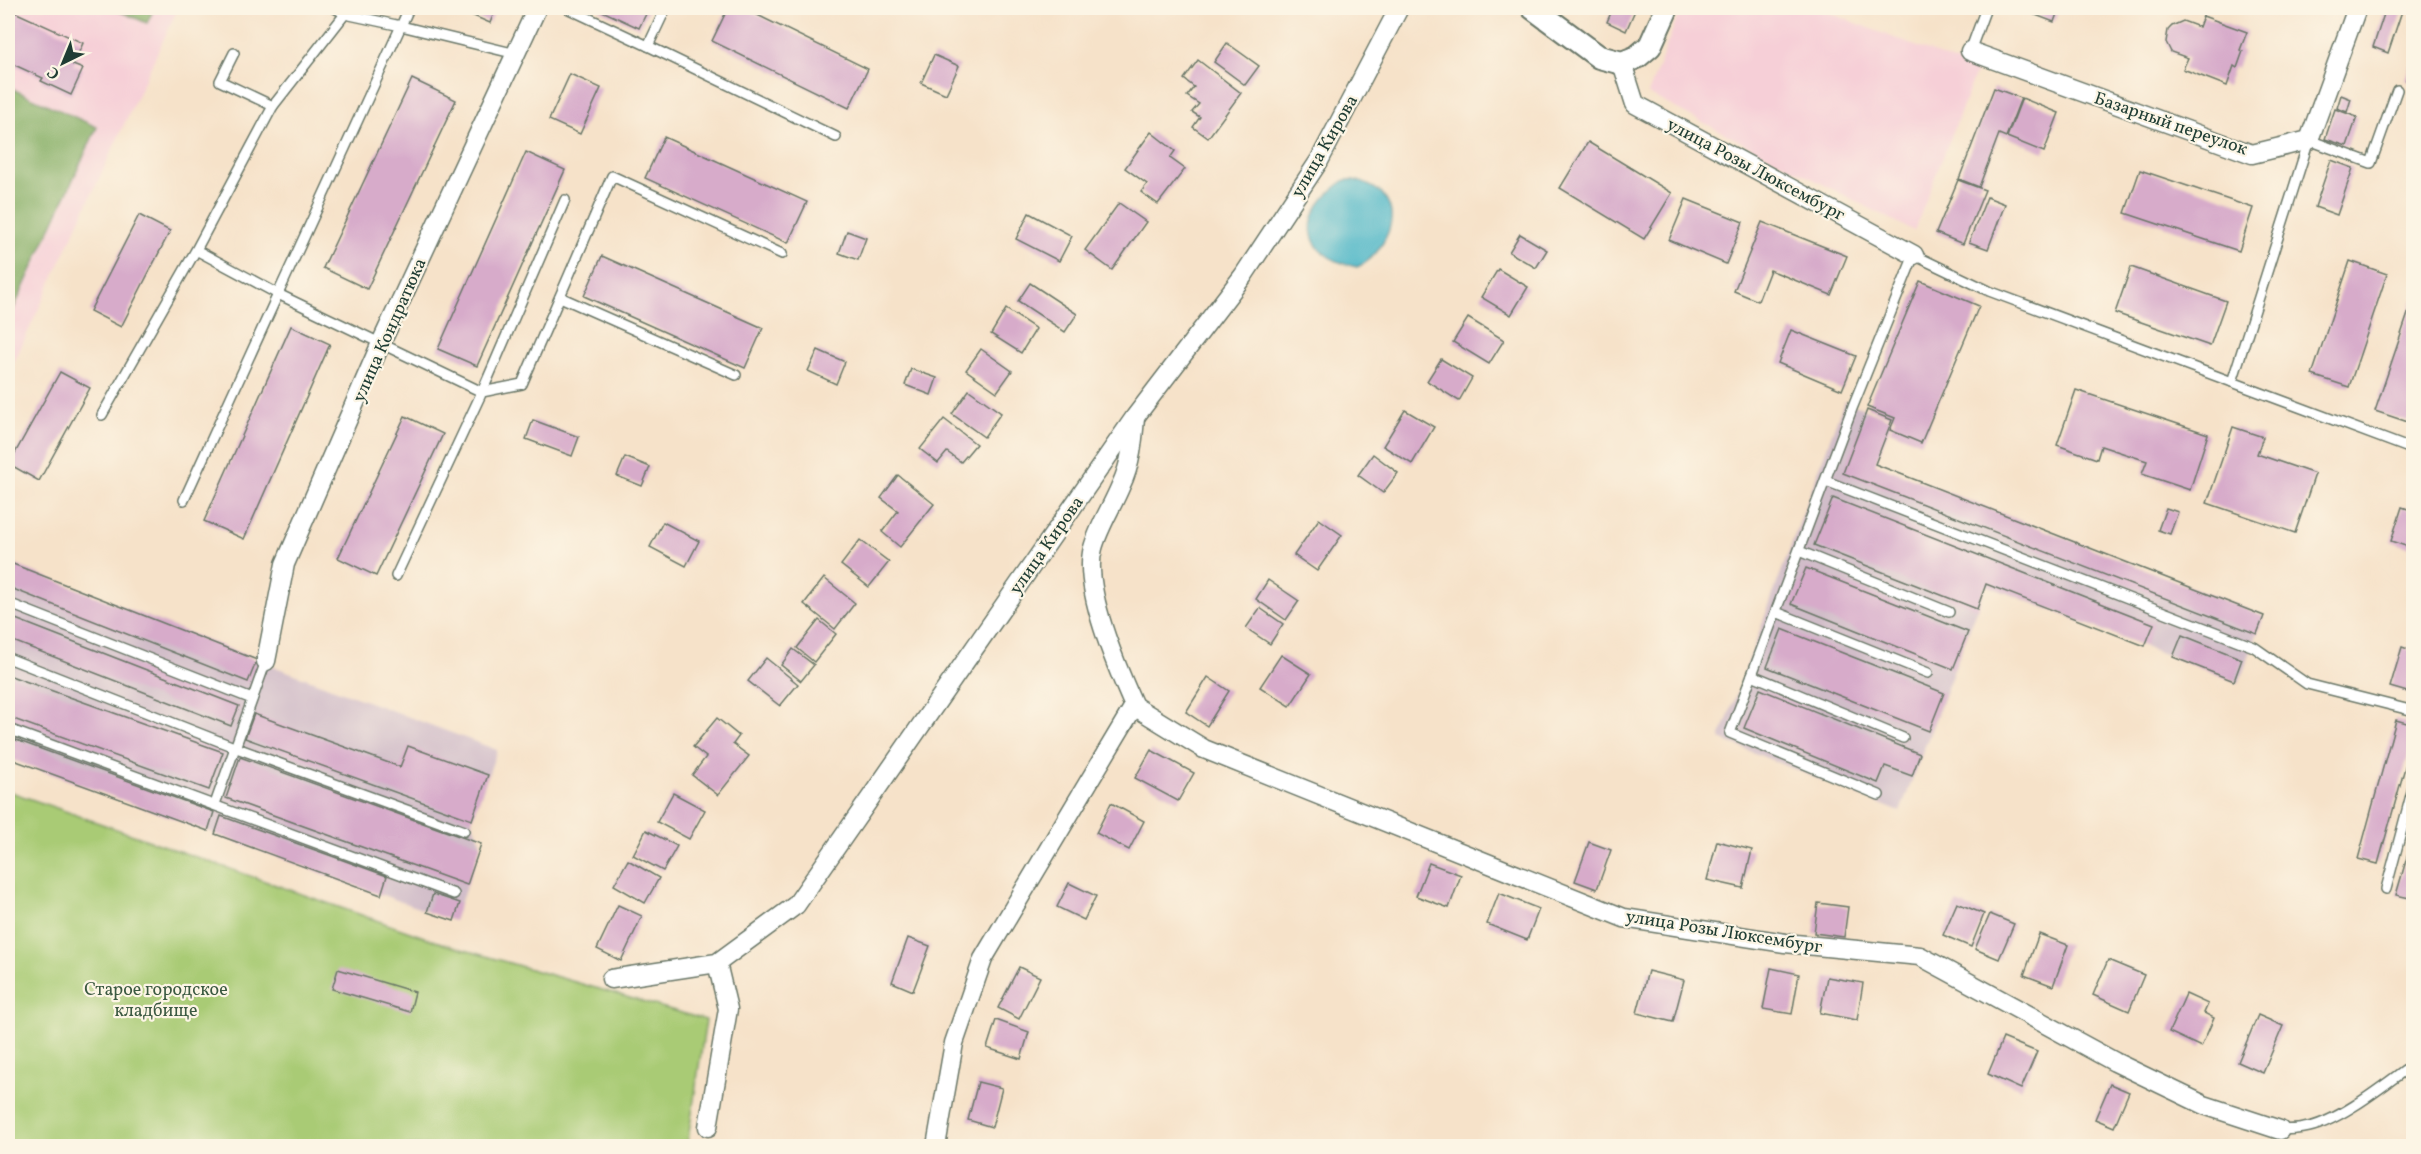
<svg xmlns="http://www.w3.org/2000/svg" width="2421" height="1154" font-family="Vollkorn,serif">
  <rect width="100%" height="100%" fill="#fcf5e5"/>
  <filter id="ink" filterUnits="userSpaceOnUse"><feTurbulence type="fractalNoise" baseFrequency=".0167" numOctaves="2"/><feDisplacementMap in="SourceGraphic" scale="12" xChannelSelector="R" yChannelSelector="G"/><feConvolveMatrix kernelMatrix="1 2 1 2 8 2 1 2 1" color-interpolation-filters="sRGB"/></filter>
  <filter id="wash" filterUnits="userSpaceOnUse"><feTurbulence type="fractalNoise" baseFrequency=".008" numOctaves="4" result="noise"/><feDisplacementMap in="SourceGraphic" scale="24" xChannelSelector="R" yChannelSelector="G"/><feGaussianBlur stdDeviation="1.35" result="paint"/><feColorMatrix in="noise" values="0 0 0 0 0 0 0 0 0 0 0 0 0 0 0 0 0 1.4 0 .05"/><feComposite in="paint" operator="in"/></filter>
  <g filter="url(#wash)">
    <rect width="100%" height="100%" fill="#f6e2c9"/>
    <g fill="#f6cfd7">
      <polygon points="8,8 178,8 8,375"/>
      <polygon points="1681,8 1817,8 1977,70 1914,231 1648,94"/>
    </g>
    <g fill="#d1bdc9">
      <polygon points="1844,401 1892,420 1875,464 2264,616 2239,683 1986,585 1900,812 1720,739"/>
      <polygon points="8,562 257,660 497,750 472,820 481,844 454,921 8,758"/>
    </g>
    <polygon fill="#a9cb74" stroke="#648454" stroke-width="1.5" points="8,791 444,944 706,1020 687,1146 8,1146"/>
    <g fill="#86af66" stroke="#52764d" stroke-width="1.5">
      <polygon points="112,8 154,8 147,23"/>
      <polygon points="8,87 97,127 8,321"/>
    </g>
    <path fill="#4ab5c7" stroke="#34797e" stroke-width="1.5" d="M 1345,180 C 1354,179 1360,181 1368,185 C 1378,189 1387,197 1390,208 C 1396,229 1376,260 1357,267 C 1297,255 1299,211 1345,180 Z"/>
    <g id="blocks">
      <g fill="#d7abca">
        <polygon points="455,8 496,8 490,23"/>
        <polygon points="601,8 649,8 639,28 600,10"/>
        <polygon points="728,8 743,8 868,69 849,108 712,41"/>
        <polygon points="1613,8 1636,8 1626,31 1607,22"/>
        <polygon points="2017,8 2059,8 2054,22"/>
        <polygon points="2386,8 2402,11 2388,53 2373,47"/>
        <polygon points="8,9 83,43 73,65 83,69 71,95 41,81 43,78 8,62"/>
        <polygon points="2203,16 2247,32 2240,50 2243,51 2237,68 2234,66 2227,86 2183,69 2188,58 2171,52 2166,42 2168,30 2172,26 2183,21 2199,27"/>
        <polygon points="1227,43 1259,66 1245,85 1214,62"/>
        <polygon points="934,55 959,66 946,94 921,83"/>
        <polygon points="1198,60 1241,93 1208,138 1193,127 1200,117 1192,112 1199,104 1187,96 1194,87 1184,79"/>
        <polygon points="2413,60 2414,60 2414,83 2406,80"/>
        <polygon points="570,74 601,88 580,134 549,120"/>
        <polygon points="412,79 456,100 367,289 323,268"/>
        <polygon points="1994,88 2021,98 2006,137 1999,134 1979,187 1959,179"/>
        <polygon points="2341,95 2351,99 2347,112 2337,108"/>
        <polygon points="2022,98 2059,113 2044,152 2007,137"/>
        <polygon points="2335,109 2357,117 2347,146 2325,139"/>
        <polygon points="1151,132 1175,151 1170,158 1185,169 1158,204 1141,192 1147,184 1125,168"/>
        <polygon points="664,137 807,202 788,243 645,178"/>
        <polygon points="1588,142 1672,193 1644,239 1560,188"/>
        <polygon points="526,152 565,170 477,366 438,349"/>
        <polygon points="2331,160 2353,168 2337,215 2315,207"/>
        <polygon points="2140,170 2253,208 2239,251 2125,213"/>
        <polygon points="1958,180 1985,190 1963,244 1936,233"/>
        <polygon points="1987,197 2005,204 1988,249 1969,242"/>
        <polygon points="1686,199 1743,222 1726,264 1669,240"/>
        <polygon points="1119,203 1146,222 1112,270 1085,250"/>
        <polygon points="1029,213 1072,236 1059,261 1016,239"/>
        <polygon points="139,215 170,231 121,327 90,311"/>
        <polygon points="1762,222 1847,256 1831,295 1770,270 1758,301 1734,291"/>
        <polygon points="847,231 866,238 858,260 839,253"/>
        <polygon points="1520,234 1547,250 1536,268 1509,252"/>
        <polygon points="602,256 763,328 745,368 584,296"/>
        <polygon points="2350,261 2387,274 2349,387 2312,375"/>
        <polygon points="2131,267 2226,301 2210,346 2115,313"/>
        <polygon points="1498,269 1528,287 1511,315 1481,297"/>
        <polygon points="1920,281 1979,306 1921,443 1890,430 1895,418 1867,407"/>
        <polygon points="1030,283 1077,314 1065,332 1018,301"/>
        <polygon points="2413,299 2414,406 2408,422 2375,411"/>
        <polygon points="1006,309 1036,329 1021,353 991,334"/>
        <polygon points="1468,318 1504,340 1489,364 1453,342"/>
        <polygon points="291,326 330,344 244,539 204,521"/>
        <polygon points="1791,330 1856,356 1842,390 1778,363"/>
        <polygon points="981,349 1012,371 997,392 966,370"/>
        <polygon points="818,350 845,362 836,384 808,371"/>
        <polygon points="1441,359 1472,378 1459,401 1427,381"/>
        <polygon points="911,369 937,378 931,395 905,385"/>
        <polygon points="60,372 90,388 39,481 9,464"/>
        <polygon points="969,390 1001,413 984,437 952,414"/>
        <polygon points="2076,390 2208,434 2190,490 2142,474 2147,461 2101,446 2097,459 2057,445"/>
        <polygon points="1405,410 1434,427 1412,464 1383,446"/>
        <polygon points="1867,410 1892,420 1875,464 2264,616 2257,634 1843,473"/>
        <polygon points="405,416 443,434 376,576 338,558"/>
        <polygon points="944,419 976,444 961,462 947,452 938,463 920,449"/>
        <polygon points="533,420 579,437 572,456 526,439"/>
        <polygon points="2233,427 2263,437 2257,454 2315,474 2295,533 2207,503"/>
        <polygon points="1373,454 1398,473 1383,493 1358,475"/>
        <polygon points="625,457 650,467 642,486 617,476"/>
        <polygon points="898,475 934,504 900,547 882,532 898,511 881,498"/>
        <polygon points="1833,498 2154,624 2145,646 1986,584 1977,609 1814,545"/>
        <polygon points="2402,507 2414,511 2414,549 2391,541"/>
        <polygon points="2166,508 2178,512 2170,534 2158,530"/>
        <polygon points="1319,519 1342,535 1317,571 1294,555"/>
        <polygon points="663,522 699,541 686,566 650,547"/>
        <polygon points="860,540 889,562 869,587 841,565"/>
        <polygon points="8,562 257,660 248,682 8,587"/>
        <polygon points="1806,568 1968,632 1953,669 1791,604"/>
        <polygon points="824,578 855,603 835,629 804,604"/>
        <polygon points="1268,580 1299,601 1286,620 1256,599"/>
        <polygon points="1260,608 1283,624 1270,644 1246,628"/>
        <polygon points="8,616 239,706 231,726 8,639"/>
        <polygon points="819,620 836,634 814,662 797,648"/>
        <polygon points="1782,629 1944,693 1929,731 1767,667"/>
        <polygon points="2182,635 2242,659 2234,681 2173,657"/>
        <polygon points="2402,647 2414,651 2414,694 2390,687"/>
        <polygon points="793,649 814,665 801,681 781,665"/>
        <polygon points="1281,655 1311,674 1290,706 1260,687"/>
        <polygon points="766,658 798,684 780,706 748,681"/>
        <polygon points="8,675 223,752 209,790 8,717"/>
        <polygon points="1208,677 1229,691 1207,726 1186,712"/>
        <polygon points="1760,689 1920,754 1912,776 1885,766 1878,783 1744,728"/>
        <polygon points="254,714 400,767 408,746 488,775 472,820 245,738"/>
        <polygon points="717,718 739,736 733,744 749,756 718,795 692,775 706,757 693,747"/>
        <polygon points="2396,720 2414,725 2414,735 2378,864 2358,859"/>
        <polygon points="8,737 214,812 208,831 8,758"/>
        <polygon points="1151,750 1194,773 1178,801 1135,778"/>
        <polygon points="240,757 481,844 467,885 226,798"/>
        <polygon points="673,793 705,810 689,839 657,822"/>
        <polygon points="1111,803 1144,821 1129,850 1096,833"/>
        <polygon points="221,816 387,876 381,895 215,834"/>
        <polygon points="646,830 677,846 663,871 633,855"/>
        <polygon points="2414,833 2414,899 2396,895"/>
        <polygon points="1717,841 1752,850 1743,888 1707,880"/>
        <polygon points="1589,842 1611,850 1597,889 1575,881"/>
        <polygon points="628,860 659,878 645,903 614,885"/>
        <polygon points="1429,863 1461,875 1449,908 1416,896"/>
        <polygon points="1069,883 1096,896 1084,920 1057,907"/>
        <polygon points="1499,893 1539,909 1527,940 1487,924"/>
        <polygon points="433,894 460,903 454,921 427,912"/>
        <polygon points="1818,903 1848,907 1844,937 1814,933"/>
        <polygon points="1957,903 1984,914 1971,947 1943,935"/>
        <polygon points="618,905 642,916 621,961 597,949"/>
        <polygon points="1990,914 2014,924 1999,959 1975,949"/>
        <polygon points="2039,934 2068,945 2053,986 2024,975"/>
        <polygon points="908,938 930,946 913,991 892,982"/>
        <polygon points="2108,960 2144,975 2129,1011 2093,995"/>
        <polygon points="1019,967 1040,977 1019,1019 998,1008"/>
        <polygon points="1771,968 1799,974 1792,1014 1763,1009"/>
        <polygon points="338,969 415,992 410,1012 332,989"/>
        <polygon points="1648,971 1684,980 1673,1022 1637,1013"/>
        <polygon points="1827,977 1863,983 1857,1020 1820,1013"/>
        <polygon points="2186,994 2208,1004 2204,1013 2214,1018 2201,1047 2169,1032"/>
        <polygon points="2258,1015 2283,1026 2263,1073 2238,1062"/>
        <polygon points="996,1020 1029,1032 1021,1059 987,1048"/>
        <polygon points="2003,1038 2037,1052 2021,1089 1988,1074"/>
        <polygon points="978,1082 1002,1088 992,1127 968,1120"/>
        <polygon points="2110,1084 2129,1092 2114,1127 2095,1119"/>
      </g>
    </g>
  </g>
  <g filter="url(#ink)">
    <use href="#blocks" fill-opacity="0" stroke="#6a7768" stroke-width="1.5"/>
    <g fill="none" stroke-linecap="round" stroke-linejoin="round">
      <g stroke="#6a7768" stroke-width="12">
        <g id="service">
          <polyline points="335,8 345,14"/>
          <polyline points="409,8 401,26 516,54"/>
          <polyline points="567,8 648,46 666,8"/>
          <polyline points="1860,8 1866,10 1867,8"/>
          <polyline points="648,46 836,137"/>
          <polyline points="1970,51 1986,8"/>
          <polyline points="234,53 220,81 273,106"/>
          <polyline points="560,297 736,375"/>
          <polyline points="2232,382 2309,140 2371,163 2397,90"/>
          <polyline points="102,415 196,250 273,106 345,14 401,26 278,294 196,250"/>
          <polyline points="1826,481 2254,647 2307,684 2414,711"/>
          <polyline points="184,500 278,294 482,392 565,200"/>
          <polyline points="1799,551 1949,612"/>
          <polyline points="396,576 482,392 522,384 612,176 782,254"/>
          <polyline points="8,603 252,699"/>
          <polyline points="1776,612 1928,673"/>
          <polyline points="8,658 234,747 464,831"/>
          <polyline points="1752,675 1903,738"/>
          <polyline points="8,729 454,894"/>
          <polyline points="1879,795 1730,733 1853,406 1914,255 1989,291 2414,450"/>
          <polyline points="215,804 266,661"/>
          <polyline points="2386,889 2414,784"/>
          <path d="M 2280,1130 C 2288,1129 2296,1130 2304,1128 C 2336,1124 2387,1083 2414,1063"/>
        </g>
      </g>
      <g stroke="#6a7768" stroke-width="21">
        <g id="minor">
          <polyline points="1970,51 2252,154 2309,140 2357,8"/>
          <polyline points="1622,63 1635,104 1914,255"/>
          <polyline points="266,661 285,564 381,343 537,8"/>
          <polyline points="1134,706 1204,749 1624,918 1785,943 1920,956 2115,1062 2204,1105 2280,1130"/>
          <path d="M 1134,706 C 1118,670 1082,588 1093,548 C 1099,526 1112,507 1121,485 C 1131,464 1133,442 1135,418"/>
          <polyline points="611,979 717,963 796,905 1135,417 1243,276 1319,161 1399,8"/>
          <polyline points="708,1127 728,1009 717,963"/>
          <polyline points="936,1146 954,1043 983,959 1134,706"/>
        </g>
      </g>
      <g stroke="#6a7768" stroke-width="26">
        <polyline id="tertiary" points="1533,8 1599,57 1622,63 1637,57 1650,46 1667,8"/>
      </g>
      <use href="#service" stroke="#fff" stroke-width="9"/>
      <use href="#minor" stroke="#fff" stroke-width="18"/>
      <use href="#tertiary" stroke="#fff" stroke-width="22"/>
    </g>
  </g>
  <g text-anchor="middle" stroke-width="4.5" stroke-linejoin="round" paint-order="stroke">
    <g font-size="18" fill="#1f3d34" stroke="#fcf5e5">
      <text transform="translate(2171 123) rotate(19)" y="6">Базарный переулок</text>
      <text transform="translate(1324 146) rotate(-60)" y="6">улица Кирова</text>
      <text transform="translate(1756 169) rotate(28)" y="6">улица Розы Люксембург</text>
      <text transform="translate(389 330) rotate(-66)" y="6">улица Кондратюка</text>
      <text transform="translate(1046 545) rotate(-55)" y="6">улица Кирова</text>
      <text transform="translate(1724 931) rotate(9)" y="6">улица Розы Люксембург</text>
    </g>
    <g font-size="18" fill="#3b5941" stroke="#fcf5e5">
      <text x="156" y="995">Старое городское<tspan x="156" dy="21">кладбище</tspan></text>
    </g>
  </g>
  <rect width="2421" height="1154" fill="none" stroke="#fcf5e5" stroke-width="30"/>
  <g transform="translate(63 63) rotate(223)" stroke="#fcf5e5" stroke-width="4.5" paint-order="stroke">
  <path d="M0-4.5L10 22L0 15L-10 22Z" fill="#1f3d34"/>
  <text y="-9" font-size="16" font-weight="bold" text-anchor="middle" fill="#1f3d34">С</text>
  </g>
</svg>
